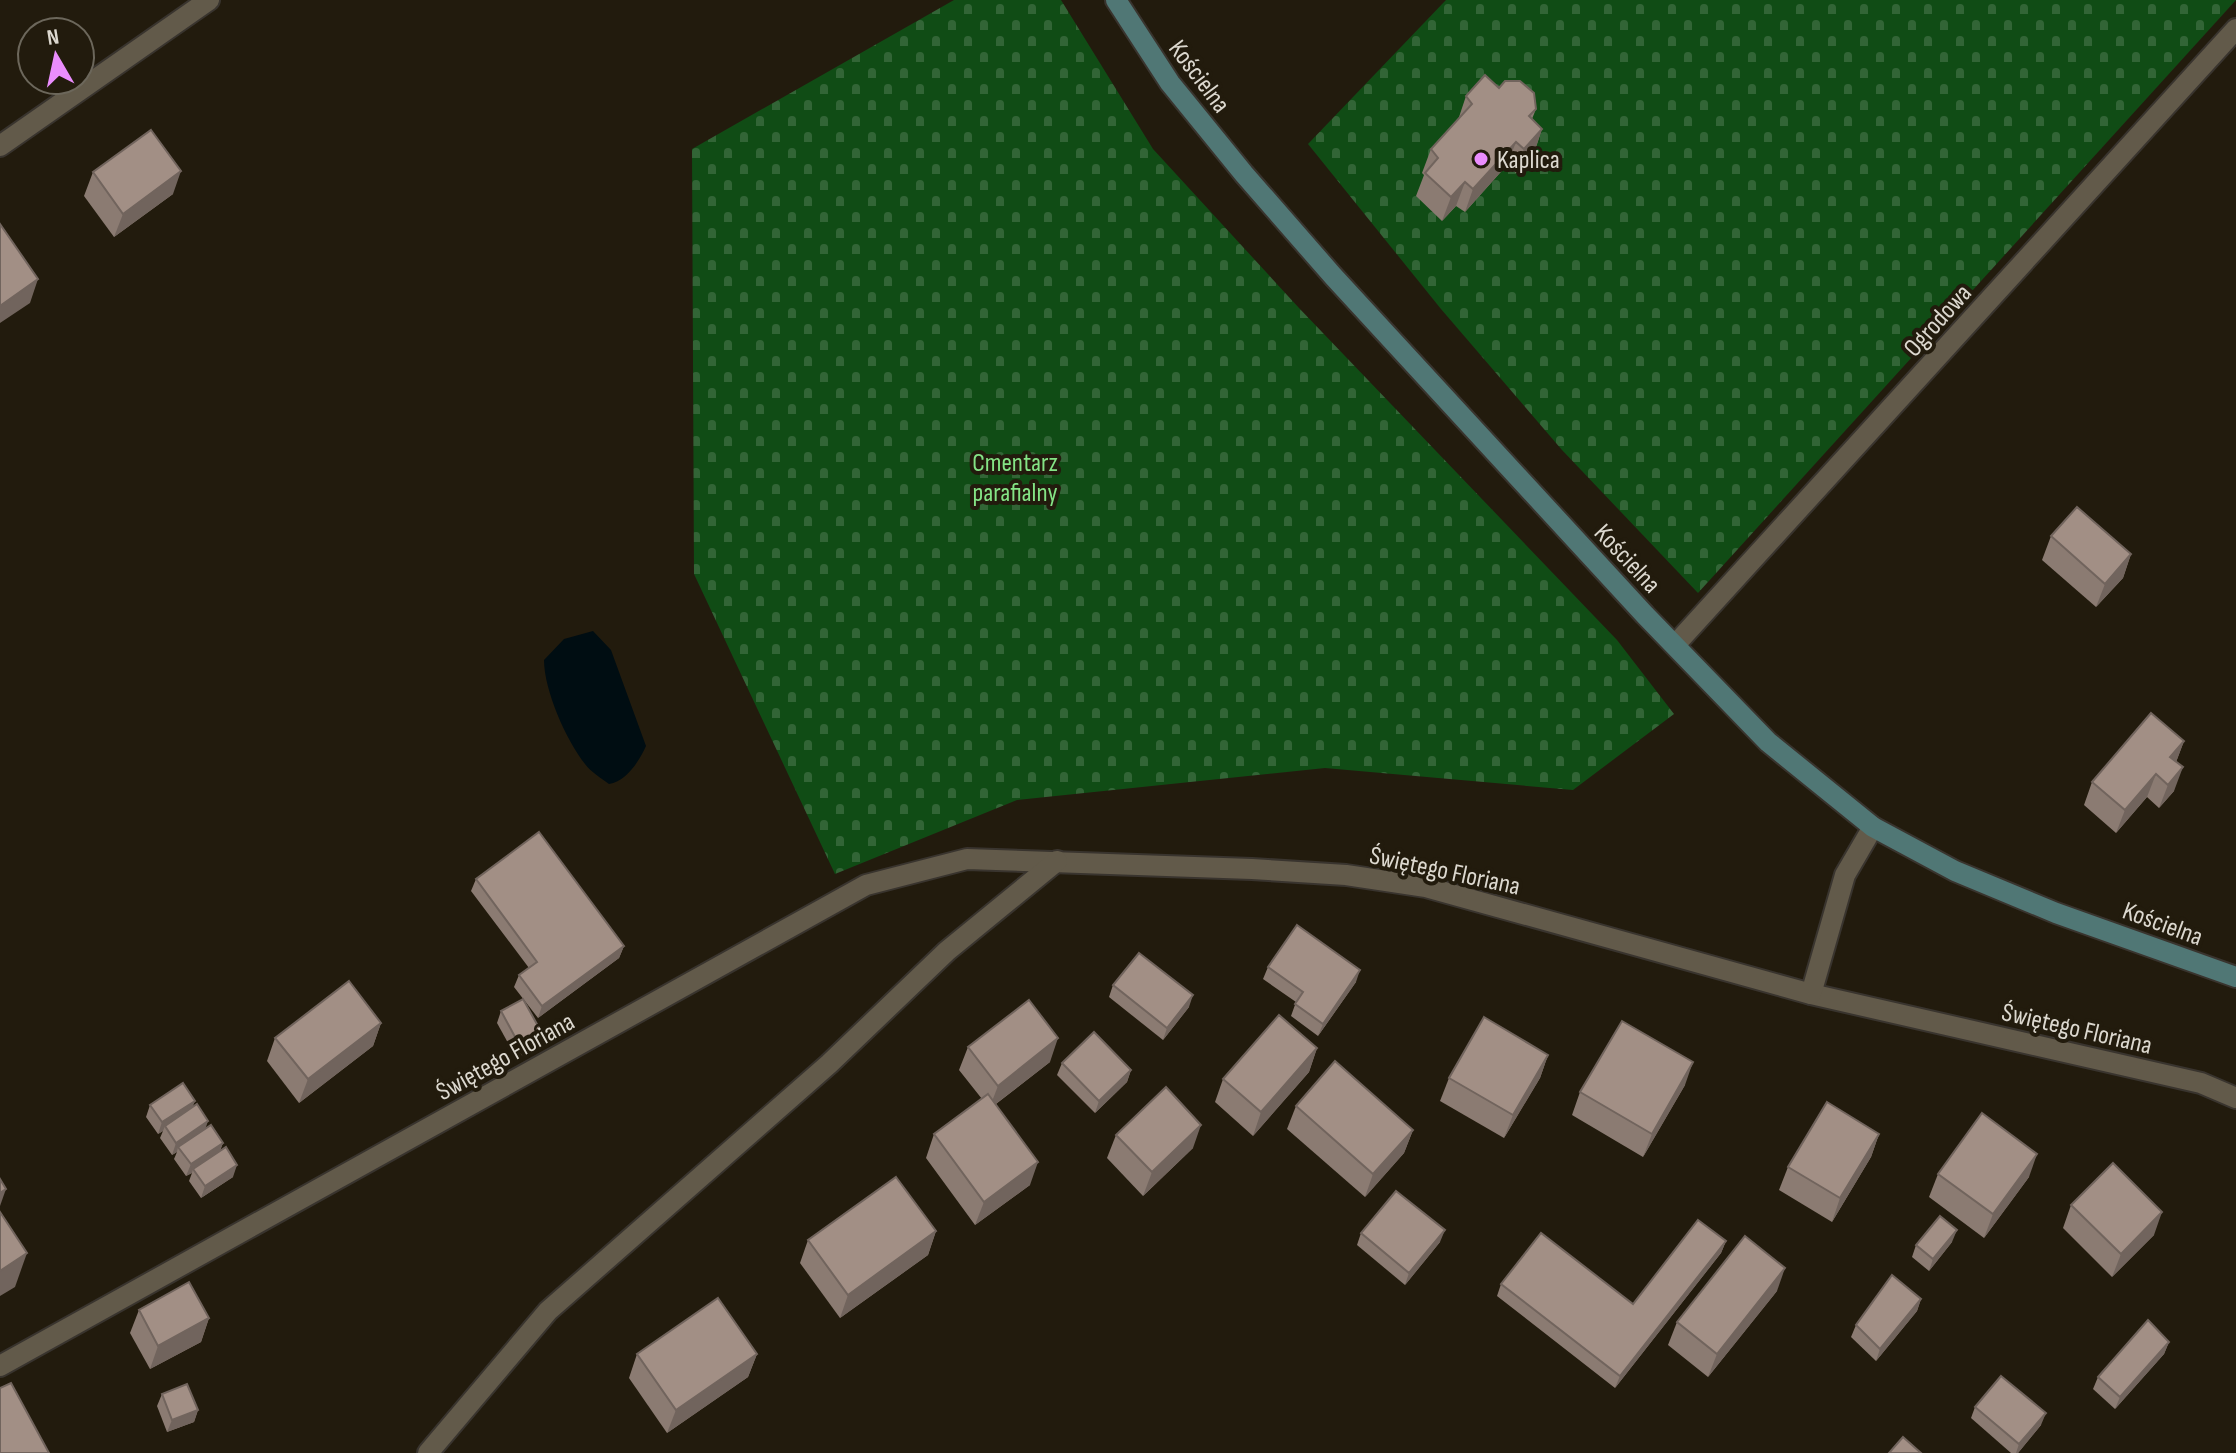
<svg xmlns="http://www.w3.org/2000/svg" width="2236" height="1453" font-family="'Sofia Sans Condensed',sans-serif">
  <defs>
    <pattern id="cemetery-stones" width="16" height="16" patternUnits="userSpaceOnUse" patternTransform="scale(2)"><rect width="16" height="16" fill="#104c15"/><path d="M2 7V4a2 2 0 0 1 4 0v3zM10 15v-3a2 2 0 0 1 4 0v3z" fill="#326536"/></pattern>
  </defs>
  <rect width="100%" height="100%" fill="#221b0d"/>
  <g fill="url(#cemetery-stones)">
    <polygon points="954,0 1061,0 1153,149 1299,308 1617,640 1674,714 1573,790 1325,768 1017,800 835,874 694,574 692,149"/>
    <polygon points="1446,0 2236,0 1698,593 1562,450 1441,309 1308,144"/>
  </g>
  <path fill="#000d12" d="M 593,631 L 611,650 L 646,746 C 639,761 627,781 609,784 C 601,778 591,772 585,764 C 566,740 544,690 544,660 L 564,639 Z"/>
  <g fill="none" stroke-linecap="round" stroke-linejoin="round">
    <g stroke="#39342e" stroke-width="24">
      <g id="street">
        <polyline points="0,146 209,0"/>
        <polyline points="1675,645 2236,29"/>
        <polyline points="1811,994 2201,1083 2236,1098"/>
        <polyline points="0,1366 866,885 967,859 1252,869 1346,875 1426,887 1811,994 1845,875 1873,827"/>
        <polyline points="428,1453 548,1311 829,1064 947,951 1057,861"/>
      </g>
    </g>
    <g stroke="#39342e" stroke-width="24">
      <polyline id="secondary" points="1116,0 1170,83 1244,174 1333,276 1645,615 1768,742 1873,827 1955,871 2056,913 2236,977"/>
    </g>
    <use href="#street" stroke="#625a4a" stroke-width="20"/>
    <use href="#secondary" stroke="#507775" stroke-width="20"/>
  </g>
  <g fill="#8b7b72">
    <polygon points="1499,88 1536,109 1532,119 1542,129 1534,153 1516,173 1507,165 1465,212 1456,206 1442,221 1416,196 1424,175 1422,173 1431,149 1458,120 1466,96"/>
    <polygon points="93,172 173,194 114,237 84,196"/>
    <polygon points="2051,536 2131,554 2123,578 2096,607 2042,560"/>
    <polygon points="2184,741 2176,762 2174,791 2159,808 2147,797 2116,833 2084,805 2092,782"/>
    <polygon points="476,879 624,946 619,958 538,1018 514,987 519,975 529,968 471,891"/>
    <polygon points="1268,967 1356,982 1318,1036 1291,1016 1296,1002 1263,979"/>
    <polygon points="1113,985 1189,1007 1163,1040 1109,997"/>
    <polygon points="501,1011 543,1035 539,1047 517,1059 497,1023"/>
    <polygon points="381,1023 373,1046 299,1103 267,1061 275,1038"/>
    <polygon points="968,1047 1050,1062 996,1104 1030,1185 975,1225 926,1158 934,1134 982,1099 959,1070"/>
    <polygon points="1317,1048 1309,1072 1253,1136 1215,1102 1223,1079"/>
    <polygon points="1548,1055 1540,1078 1504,1138 1440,1101 1449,1078"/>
    <polygon points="1062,1063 1131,1070 1127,1082 1095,1113 1057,1075"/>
    <polygon points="1685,1085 1643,1157 1572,1115 1580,1092"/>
    <polygon points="195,1101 192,1107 205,1128 223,1143 220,1151 233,1177 201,1198 189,1181 192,1173 186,1176 174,1159 177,1152 172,1155 160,1138 163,1131 158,1134 146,1117 150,1105"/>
    <polygon points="1296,1106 1413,1130 1404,1153 1365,1197 1287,1129"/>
    <polygon points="1879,1134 1871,1157 1832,1222 1779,1190 1788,1167"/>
    <polygon points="1116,1135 1193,1148 1143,1196 1107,1158"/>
    <polygon points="1938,1174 2029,1177 1984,1238 1929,1197"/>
    <polygon points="2071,1205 2154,1235 2112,1277 2063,1228"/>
    <polygon points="936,1231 928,1255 840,1318 800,1263 808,1240"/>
    <polygon points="1361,1233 1440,1242 1405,1285 1357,1245"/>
    <polygon points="1726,1241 1721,1253 1615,1388 1497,1296 1501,1284 1633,1304"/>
    <polygon points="1952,1242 1929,1271 1912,1257 1916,1245"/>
    <polygon points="1777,1291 1708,1377 1668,1345 1677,1322"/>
    <polygon points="1921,1299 1917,1311 1876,1361 1851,1337 1856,1325"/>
    <polygon points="139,1310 209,1318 201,1342 150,1369 130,1333"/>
    <polygon points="2169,1342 2164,1354 2115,1409 2093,1389 2098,1377"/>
    <polygon points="637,1354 757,1354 748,1377 667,1433 629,1378"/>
    <polygon points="162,1394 198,1410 194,1422 167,1432 157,1406"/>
    <polygon points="1975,1407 2041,1425 2018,1453 2011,1453 1971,1418"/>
  </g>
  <g fill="#71645d">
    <polygon points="1542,129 1534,153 1516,173 1524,149"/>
    <polygon points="1516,142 1507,165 1465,212 1473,189"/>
    <polygon points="181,171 173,194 114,237 123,214"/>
    <polygon points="1465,182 1456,206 1442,221 1451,197"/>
    <polygon points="38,279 30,303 0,323 0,306"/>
    <polygon points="2131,554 2123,578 2096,607 2105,584"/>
    <polygon points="2184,741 2175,765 2170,757"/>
    <polygon points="2183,767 2174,791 2159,808 2168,785"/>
    <polygon points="2156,774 2147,797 2116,833 2125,810"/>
    <polygon points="624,946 619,958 538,1018 542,1006"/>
    <polygon points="1360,970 1356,982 1318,1036 1323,1024"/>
    <polygon points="1193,995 1189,1007 1163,1040 1167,1028"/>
    <polygon points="381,1023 373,1046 299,1103 308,1079"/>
    <polygon points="543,1035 539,1047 517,1059 521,1048"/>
    <polygon points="1058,1038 1050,1062 989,1109 998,1086"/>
    <polygon points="1317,1048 1309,1072 1253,1136 1261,1112"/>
    <polygon points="1548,1055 1540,1078 1504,1138 1513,1115"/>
    <polygon points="1693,1062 1685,1085 1643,1157 1652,1134"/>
    <polygon points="1131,1070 1127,1082 1095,1113 1099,1101"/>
    <polygon points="195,1101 190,1113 165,1126 163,1131 158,1134 162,1122"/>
    <polygon points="208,1121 204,1133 178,1147 177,1152 172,1155 176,1143"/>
    <polygon points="1201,1125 1193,1148 1143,1196 1152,1172"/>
    <polygon points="1413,1130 1404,1153 1365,1197 1373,1174"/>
    <polygon points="1879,1134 1871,1157 1832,1222 1840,1198"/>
    <polygon points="223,1143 218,1155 193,1169 192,1173 186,1176 191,1164"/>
    <polygon points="2037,1154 2029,1177 1984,1238 1993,1214"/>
    <polygon points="1038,1162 1030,1185 975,1225 984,1202"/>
    <polygon points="237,1165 233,1177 201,1198 205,1186"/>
    <polygon points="6,1189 0,1206 0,1193"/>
    <polygon points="2162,1212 2154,1235 2112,1277 2121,1254"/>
    <polygon points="1445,1230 1440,1242 1405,1285 1409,1273"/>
    <polygon points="1957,1230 1952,1242 1929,1271 1933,1259"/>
    <polygon points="936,1231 928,1255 840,1318 848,1295"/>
    <polygon points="1726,1241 1721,1253 1615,1388 1620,1376"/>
    <polygon points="27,1253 15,1287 0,1296 0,1271"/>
    <polygon points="1785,1268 1777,1291 1708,1377 1717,1354"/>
    <polygon points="1921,1299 1917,1311 1876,1361 1880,1349"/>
    <polygon points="209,1318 201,1342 150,1369 158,1346"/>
    <polygon points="2169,1342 2164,1354 2115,1409 2120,1397"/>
    <polygon points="757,1354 748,1377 667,1433 676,1410"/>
    <polygon points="198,1410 194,1422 167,1432 172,1420"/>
    <polygon points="2046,1413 2041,1425 2018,1453 2016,1453 2019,1444"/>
  </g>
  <g fill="#a28f85" stroke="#71645d" stroke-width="2">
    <polygon points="1485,75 1499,88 1505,81 1520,81 1534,93 1536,109 1529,116 1542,129 1524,149 1516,142 1473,189 1465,182 1451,197 1425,173 1438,158 1431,149 1472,104 1466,96"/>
    <polygon points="151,130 181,171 123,214 93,172"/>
    <polygon points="0,224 38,279 0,306"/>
    <polygon points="2077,507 2131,554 2105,584 2051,536"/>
    <polygon points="2151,713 2184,741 2170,757 2183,767 2168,785 2156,774 2125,810 2092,782"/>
    <polygon points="539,832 624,946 542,1006 519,975 537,962 476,879"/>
    <polygon points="1297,925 1360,970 1323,1024 1295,1004 1303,992 1268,967"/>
    <polygon points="1139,953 1193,995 1167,1028 1113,985"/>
    <polygon points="349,981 381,1023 308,1079 275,1038"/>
    <polygon points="523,999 543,1035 521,1048 501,1011"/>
    <polygon points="1029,1000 1058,1038 998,1086 968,1047"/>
    <polygon points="1279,1015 1317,1048 1261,1112 1223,1079"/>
    <polygon points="1484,1017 1548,1055 1513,1115 1449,1078"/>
    <polygon points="1622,1021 1693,1062 1652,1134 1580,1092"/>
    <polygon points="1094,1032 1131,1070 1099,1101 1062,1063"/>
    <polygon points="1335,1061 1413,1130 1373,1174 1296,1106"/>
    <polygon points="183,1083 195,1101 162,1122 150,1105"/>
    <polygon points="1166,1087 1201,1125 1152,1172 1116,1135"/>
    <polygon points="988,1094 1038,1162 984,1202 934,1134"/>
    <polygon points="1827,1102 1879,1134 1840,1198 1788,1167"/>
    <polygon points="197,1104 208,1121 176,1143 165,1126"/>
    <polygon points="1982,1113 2037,1154 1993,1214 1938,1174"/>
    <polygon points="211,1125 223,1143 191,1164 178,1147"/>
    <polygon points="226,1147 237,1165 205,1186 193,1169"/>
    <polygon points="2113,1163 2162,1212 2121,1254 2071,1205"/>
    <polygon points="896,1177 936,1231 848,1295 808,1240"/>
    <polygon points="0,1179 6,1189 0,1193"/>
    <polygon points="1396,1191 1445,1230 1409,1273 1361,1233"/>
    <polygon points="0,1212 27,1253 0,1271"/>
    <polygon points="1940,1216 1957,1230 1933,1259 1916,1245"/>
    <polygon points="1698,1220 1726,1241 1620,1376 1501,1284 1541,1233 1633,1304"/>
    <polygon points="1745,1236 1785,1268 1717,1354 1677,1322"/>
    <polygon points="1892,1275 1921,1299 1880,1349 1856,1325"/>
    <polygon points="189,1282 209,1318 158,1346 139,1310"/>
    <polygon points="718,1298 757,1354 676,1410 637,1354"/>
    <polygon points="2148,1320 2169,1342 2120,1397 2098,1377"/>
    <polygon points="2001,1376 2046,1413 2019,1444 1975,1407"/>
    <polygon points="11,1383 49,1453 0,1453 0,1388"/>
    <polygon points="187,1384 198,1410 172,1420 162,1394"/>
    <polygon points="1903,1437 1921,1453 1889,1453"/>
  </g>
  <circle fill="#ea8dfd" stroke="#221b0d" stroke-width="3" cx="1481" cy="159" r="8"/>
  <g text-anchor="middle" stroke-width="8" stroke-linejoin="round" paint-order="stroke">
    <g font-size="26" fill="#dcd8cf" stroke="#221b0d">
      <text transform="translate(1200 76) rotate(53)" y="9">Kościelna</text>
      <text transform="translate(1937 320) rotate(-48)" y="9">Ogrodowa</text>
      <text transform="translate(1628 558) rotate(47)" y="9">Kościelna</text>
      <text transform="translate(1445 870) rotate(12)" y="9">Świętego Floriana</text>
      <text transform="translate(2163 923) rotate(20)" y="9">Kościelna</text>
      <text transform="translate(2077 1028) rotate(13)" y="9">Świętego Floriana</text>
      <text transform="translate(505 1056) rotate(-29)" y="9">Świętego Floriana</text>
    </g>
    <g font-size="26" fill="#dcd8cf" stroke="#221b0d" text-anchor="start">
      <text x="1497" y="168">Kaplica</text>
    </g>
    <g font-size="26" fill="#84e385" stroke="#221b0d">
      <text x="1015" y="471">Cmentarz<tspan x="1015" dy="30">parafialny</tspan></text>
    </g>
  </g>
  <g transform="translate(56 56) rotate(351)"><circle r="38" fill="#221b0d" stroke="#6c675b" stroke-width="2"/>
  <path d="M0-6L14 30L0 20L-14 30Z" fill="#ea8dfd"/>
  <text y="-12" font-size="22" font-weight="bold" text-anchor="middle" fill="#dcd8cf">N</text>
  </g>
</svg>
